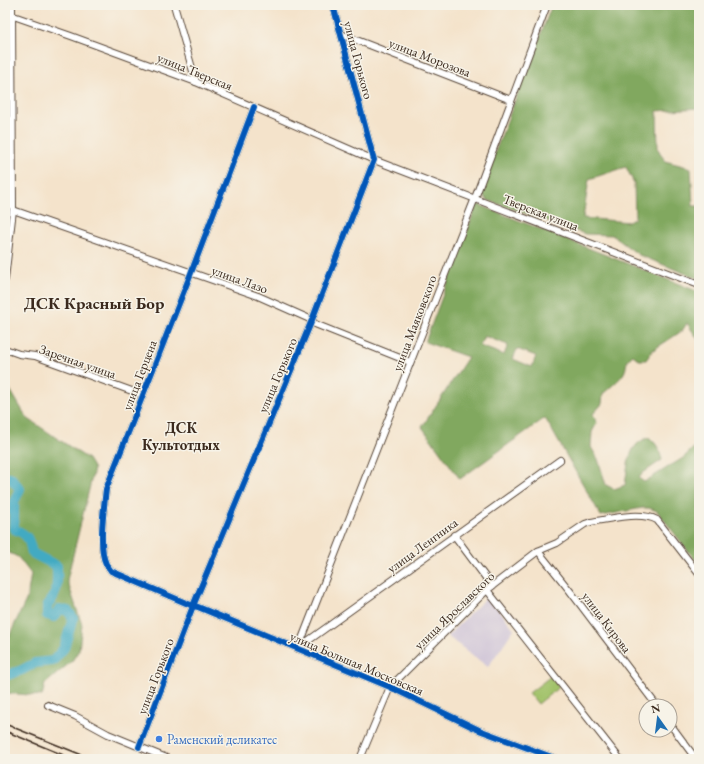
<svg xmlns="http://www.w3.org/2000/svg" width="704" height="764" font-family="'EB Garamond',serif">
  <rect width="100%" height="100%" fill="#f7f3e8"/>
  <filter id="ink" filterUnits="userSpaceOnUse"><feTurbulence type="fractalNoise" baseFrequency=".025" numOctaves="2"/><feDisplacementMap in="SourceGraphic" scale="8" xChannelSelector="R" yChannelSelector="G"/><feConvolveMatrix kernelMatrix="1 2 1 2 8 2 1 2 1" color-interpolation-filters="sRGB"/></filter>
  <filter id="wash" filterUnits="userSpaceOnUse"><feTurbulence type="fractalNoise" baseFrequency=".012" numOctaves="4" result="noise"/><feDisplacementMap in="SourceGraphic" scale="16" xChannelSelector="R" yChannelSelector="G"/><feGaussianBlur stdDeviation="0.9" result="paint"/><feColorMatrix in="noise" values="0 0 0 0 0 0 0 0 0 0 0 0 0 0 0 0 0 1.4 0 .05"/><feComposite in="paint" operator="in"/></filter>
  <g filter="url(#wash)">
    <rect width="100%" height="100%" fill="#f4e3cb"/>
    <polygon fill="#cbbfd5" points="488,596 514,629 488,667 447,636"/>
    <polygon fill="#a2c26a" stroke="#6e7644" points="551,676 559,687 538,704 529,693"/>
    <g fill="#81a85e" stroke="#5e693e" fill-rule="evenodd">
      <path d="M 552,5 L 699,5 L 699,108 L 657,111 L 658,149 L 665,161 L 691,168 L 693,206 L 699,206 L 699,279 L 639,255 L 612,235 L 585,234 L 487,200 L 480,191 ZM 626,167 L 634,183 L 635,218 L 629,222 L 583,218 L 589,179 Z"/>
      <path d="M 477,204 L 699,292 L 699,341 L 687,323 L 682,331 L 653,350 L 646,360 L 639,360 L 633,355 C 624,362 628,365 624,373 C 620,380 609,388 603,394 L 602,404 L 593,414 L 597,423 L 592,432 L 591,447 L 598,459 L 606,485 L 614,489 L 625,485 C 628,467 627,444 648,438 C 657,442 660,451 662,460 L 643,473 L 639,478 L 644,482 L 683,458 L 699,443 L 699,565 L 657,511 L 649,508 L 642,508 L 601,516 L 545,418 L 460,479 L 422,427 L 468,357 L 425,342 ZM 484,336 L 508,345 L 504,355 L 480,346 ZM 517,349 L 536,356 L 532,367 L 513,359 Z"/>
      <polygon points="5,385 9,388 27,418 88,459 94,469 67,580 82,625 79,650 72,661 45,684 42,696 5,693 5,645 27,598 31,574 18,557 5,551"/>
    </g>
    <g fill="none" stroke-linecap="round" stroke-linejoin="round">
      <path stroke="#42aac2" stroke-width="10" d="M 5,476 L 11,478 L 20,489 L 14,502 L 14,529 C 28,535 29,538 32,553 L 57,566 C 57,584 59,592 47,606 L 47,615 L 54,617 L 60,609 L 68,611 L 73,618 L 64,648 L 53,661 L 35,663 L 22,670 L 5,676"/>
    </g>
  </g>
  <g filter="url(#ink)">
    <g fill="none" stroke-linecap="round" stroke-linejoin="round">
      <g stroke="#574638" stroke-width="8">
        <g id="street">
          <polyline points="174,5 196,82"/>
          <polyline points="5,13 71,36 196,82 374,160 699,285"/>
          <polyline points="341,34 511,100"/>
          <path d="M 254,107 L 191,273 L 106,489 C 104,507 98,548 106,564 C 107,566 110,569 111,571 L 193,606 L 198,607 L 390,687 L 479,730 L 557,759"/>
          <polyline points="13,210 258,296 312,320 315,324 410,362"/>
          <polyline points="5,279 13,210 12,5"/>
          <polyline points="5,349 19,354 35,356 143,395"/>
          <polyline points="454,535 492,586"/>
          <polyline points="538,551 570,591 657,706"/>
          <polyline points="487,590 620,759"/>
          <polyline points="298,648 560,460"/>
          <polyline points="298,649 475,198 547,5"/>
          <polyline points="48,705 75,716 108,734 169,759"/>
          <polyline points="670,724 696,759"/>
          <polyline points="139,747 193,606 312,320 374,160 333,5"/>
          <path d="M 360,759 L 390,687 L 487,590 L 538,551 L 557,543 L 585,524 L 591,522 C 610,519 640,511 657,520 L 699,574"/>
        </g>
      </g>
      <use href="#street" stroke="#fff" stroke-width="6"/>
      <g stroke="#3b2a1e" stroke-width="1.5">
        <polyline points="5,724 92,759"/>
        <polyline points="5,731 73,759"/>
      </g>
      <g stroke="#f7f3e8" stroke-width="8">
        <g id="cycleway">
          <path d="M 254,107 L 191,273 L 106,489 C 104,507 98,548 106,564 C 107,566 110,569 111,571 L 193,606 L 198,607 L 390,687 L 479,730 L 557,759"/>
          <polyline points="139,747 193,606 312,320 374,160 333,5"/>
        </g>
      </g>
      <use href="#cycleway" stroke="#0057b8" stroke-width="6"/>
    </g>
  </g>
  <circle fill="#3f7fe0" stroke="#f7f3e8" stroke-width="1.5" cx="159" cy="739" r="4"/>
  <g text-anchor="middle" stroke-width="3" stroke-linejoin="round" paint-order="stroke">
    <g font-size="13" fill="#3b2a1e" stroke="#f7f3e8">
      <text transform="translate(430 57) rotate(21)" y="5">улица Морозова</text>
      <text transform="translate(359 60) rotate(75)" y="5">улица Горького</text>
      <text transform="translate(195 71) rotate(22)" y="5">улица Тверская</text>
      <text transform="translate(541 212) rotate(21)" y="5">Тверская улица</text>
      <text transform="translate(240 279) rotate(20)" y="5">улица Лазо</text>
      <text transform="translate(414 323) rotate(-69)" y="5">улица Маяковского</text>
      <text transform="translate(78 361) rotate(19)" y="5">Заречная улица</text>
      <text transform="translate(139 375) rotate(-69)" y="5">улица Герцена</text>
      <text transform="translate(277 375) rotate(-67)" y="5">улица Горького</text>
      <text transform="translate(422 545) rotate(-36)" y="5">улица Ленгника</text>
      <text transform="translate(454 610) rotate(-44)" y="5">улица Ярославского</text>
      <text transform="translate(607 622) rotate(53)" y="5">улица Кирова</text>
      <text transform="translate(357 663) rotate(23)" y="5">улица Большая Московская</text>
      <text transform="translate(155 676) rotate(-69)" y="5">улица Горького</text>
    </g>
    <g font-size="13" fill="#366cbe" stroke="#f7f3e8" text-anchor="start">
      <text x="167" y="744">Раменский деликатес</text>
    </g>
    <g font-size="15" font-weight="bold" fill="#3b2a1e" stroke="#f7f3e8">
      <text x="181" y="433">ДСК<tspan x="181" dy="17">Культотдых</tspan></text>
    </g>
    <g font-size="17" font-weight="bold" fill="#3b2a1e" stroke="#f7f3e8">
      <text x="94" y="309">ДСК Красный Бор</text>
    </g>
  </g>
  <rect width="704" height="764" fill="none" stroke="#f7f3e8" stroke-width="20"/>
  <g transform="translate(658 718) rotate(346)"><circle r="19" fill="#f7f3e8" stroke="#aca397"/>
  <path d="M0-3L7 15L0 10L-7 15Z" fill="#1f6fb2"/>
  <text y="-6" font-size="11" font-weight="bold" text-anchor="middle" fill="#3b2a1e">N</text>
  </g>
</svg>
